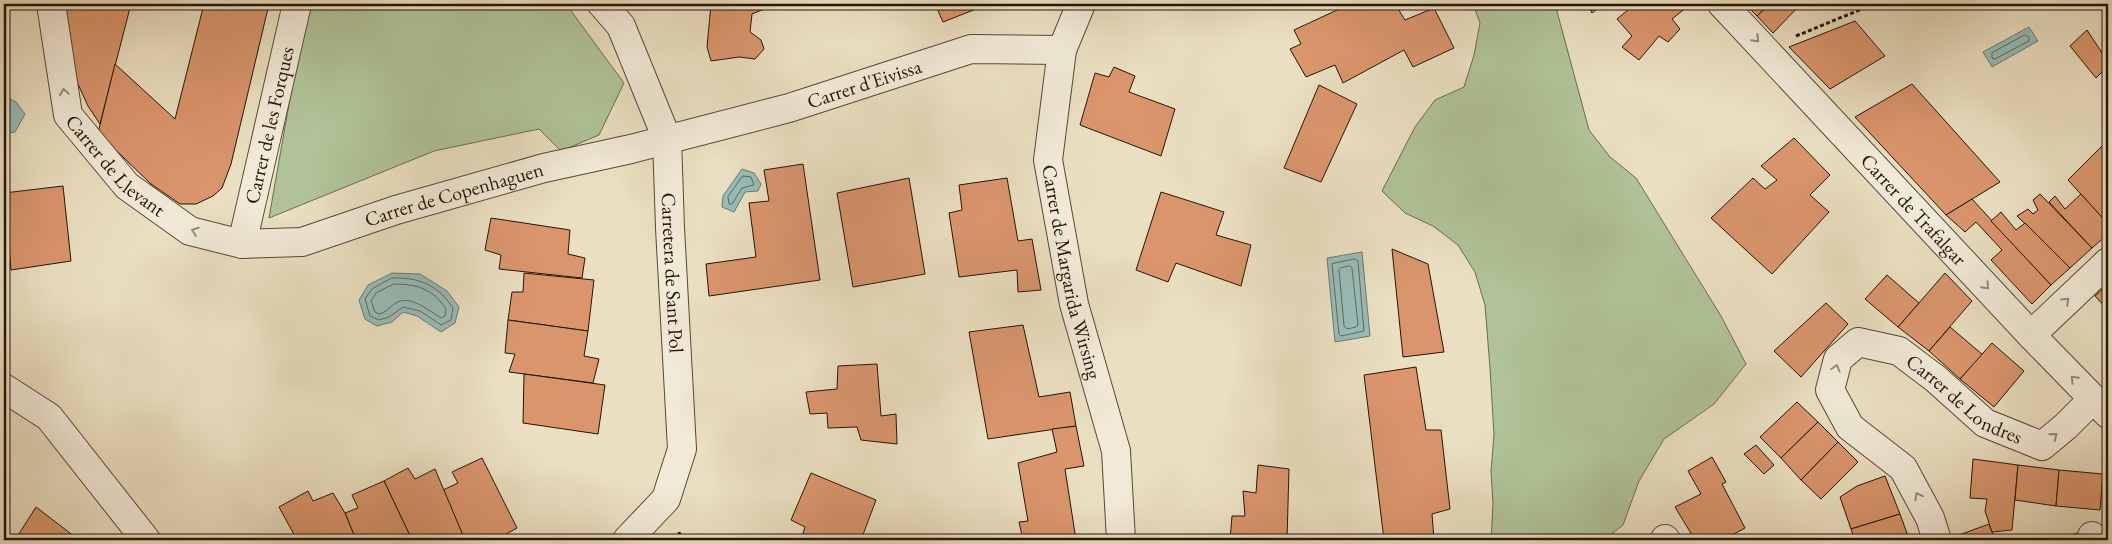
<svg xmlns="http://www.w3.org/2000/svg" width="2112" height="544" font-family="'EB Garamond',serif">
  <rect width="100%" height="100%" fill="#eadfc1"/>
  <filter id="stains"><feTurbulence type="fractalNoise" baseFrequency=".004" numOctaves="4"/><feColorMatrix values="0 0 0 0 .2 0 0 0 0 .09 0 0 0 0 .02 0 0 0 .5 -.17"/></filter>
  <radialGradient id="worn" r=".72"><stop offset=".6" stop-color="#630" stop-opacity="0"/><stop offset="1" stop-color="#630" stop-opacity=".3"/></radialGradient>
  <g fill="#b0c398" stroke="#6a6c50">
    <polygon points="309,4 566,4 624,83 599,135 561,151 539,129 434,151 269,218 292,87"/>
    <polygon points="1473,4 1555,4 1589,130 1610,157 1636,178 1721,316 1746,364 1714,404 1664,439 1639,481 1623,525 1604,540 1491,540 1493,504 1491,471 1494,435 1490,368 1485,305 1475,272 1458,245 1433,226 1405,213 1382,191 1415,127 1435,100 1464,87 1474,55 1480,23"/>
  </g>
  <g fill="#98bcb7" stroke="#6a7971">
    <polygon points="2029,27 2038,41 1992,67 1983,52"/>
    <polygon points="4,96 16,102 25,114 15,132 4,134"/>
    <polygon points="742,169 754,173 761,184 758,191 745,192 734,212 722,207 723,196"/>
    <polygon points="1362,252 1370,336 1335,342 1327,258"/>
    <polygon points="392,273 420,274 447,291 459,307 455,323 441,332 417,316 403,312 392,322 377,326 365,319 359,300 368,285"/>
  </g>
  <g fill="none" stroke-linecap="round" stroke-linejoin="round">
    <g stroke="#5e6860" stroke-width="1">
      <polygon points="2025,35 2029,37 2029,41 1995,59 1992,58 1992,53"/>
      <polygon points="743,176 751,177 754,185 742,188 732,204 729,204 728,197"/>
      <polygon points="1355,259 1358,261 1364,331 1341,336 1339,334 1332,264"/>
      <polygon points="1350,266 1352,268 1358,325 1356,327 1347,329 1344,326 1339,270 1341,268"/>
      <path d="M 392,278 C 419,277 438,285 453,308 L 451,320 L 441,325 L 420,311 L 403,307 L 389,317 L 379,320 L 370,316 L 365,299 L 372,289 Z"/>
      <path d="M 394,284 C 417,284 433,289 446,309 L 445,316 L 441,318 C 429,311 410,294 396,303 C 389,307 387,312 379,314 L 375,312 L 371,301 L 376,293 Z"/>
    </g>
  </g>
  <g fill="#da956d" stroke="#241509">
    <polygon points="90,4 131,4 100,124 88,106 62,49 58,5"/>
    <polygon points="204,4 269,4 231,164 222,188 213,196 196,204 180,204 151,184 98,133 115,64 175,119"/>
    <polygon points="711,4 767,4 769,7 752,14 750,32 761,40 764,49 755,59 739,57 711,61 707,47"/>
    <polygon points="935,4 989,4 943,22"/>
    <polygon points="1350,4 1395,4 1405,20 1434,8 1454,48 1413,67 1404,50 1343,83 1335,65 1306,77 1290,49 1301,44 1294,30"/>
    <polygon points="1587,4 1604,4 1592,13"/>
    <polygon points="1635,4 1685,4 1687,7 1672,19 1680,29 1668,42 1659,36 1639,60 1622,47 1632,36 1617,19"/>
    <polygon points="1745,4 1770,4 1757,16"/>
    <polygon points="1770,4 1801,4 1773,33 1757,16"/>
    <polygon points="1855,21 1885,56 1830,89 1789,47"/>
    <polygon points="2087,30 2108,62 2108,66 2096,78 2070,46"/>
    <polygon points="1114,67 1135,76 1129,92 1175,109 1161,156 1080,125 1095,73 1109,77"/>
    <polygon points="1912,84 2000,182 1946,215 1855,117"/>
    <polygon points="1319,85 1357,104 1321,182 1284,168"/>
    <polygon points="1794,138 1830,175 1810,195 1829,212 1772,274 1711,218 1753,178 1765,189 1777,180 1761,166"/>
    <polygon points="2108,140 2108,224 2068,180"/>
    <polygon points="803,164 820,280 709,296 706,264 756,257 749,203 769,201 764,170"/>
    <polygon points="909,178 925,274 853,287 837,193"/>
    <polygon points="1007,178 1018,241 1032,239 1041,290 1018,292 1017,270 959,277 949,213 962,210 959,185"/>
    <polygon points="63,186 71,261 11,270 4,193"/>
    <polygon points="1161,192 1224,212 1216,235 1251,245 1241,286 1176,263 1168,282 1136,270"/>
    <polygon points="2040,194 2092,248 2070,268 2017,216 2028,209 2033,214 2038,210 2033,200"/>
    <polygon points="2081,194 2108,224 2108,234 2092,248 2049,202 2055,196 2065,209"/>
    <polygon points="1972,199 2051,285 2032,304 1991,260 2002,250 1976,222 1965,232 1946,215"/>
    <polygon points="4,205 9,252 4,253"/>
    <polygon points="2001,212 2016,230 2025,223 2070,268 2051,285 1991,221"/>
    <polygon points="491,218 570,230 568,254 585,258 582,278 499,269 501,255 485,250"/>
    <polygon points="1392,249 1428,264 1444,352 1403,357"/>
    <polygon points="524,273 594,280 588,331 508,320 512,292 523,292"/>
    <polygon points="1945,273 1972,301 1929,351 1898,327"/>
    <polygon points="1887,275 1919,303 1898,327 1865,299"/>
    <polygon points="2108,284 2108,310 2095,296"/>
    <polygon points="1826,303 1848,324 1801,377 1774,351"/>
    <polygon points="508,320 588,331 584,356 599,359 593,383 509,372 515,354 505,353"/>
    <polygon points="1023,325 1039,397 1070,392 1076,426 988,439 969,332"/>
    <polygon points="1950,327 1983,355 1960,379 1929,351"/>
    <polygon points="1992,343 2024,371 1994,407 1960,379"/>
    <polygon points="877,364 881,416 896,414 897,444 861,440 857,427 828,428 827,413 810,414 806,392 837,389 838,366"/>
    <polygon points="1416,367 1426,430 1441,430 1450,509 1432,514 1434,540 1384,540 1364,375"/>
    <polygon points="524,374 605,385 598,434 523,423"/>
    <polygon points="1797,402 1818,422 1781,458 1760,437"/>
    <polygon points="1818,422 1838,442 1801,480 1781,458"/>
    <polygon points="1076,426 1084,466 1065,469 1076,540 1023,540 1019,522 1028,521 1018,463 1057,452 1052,429"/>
    <polygon points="1838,442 1858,462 1821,499 1801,480"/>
    <polygon points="1756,445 1774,465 1764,474 1744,454"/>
    <polygon points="1712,457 1726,482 1722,484 1745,528 1723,540 1695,540 1675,507 1701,494 1688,471"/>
    <polygon points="482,458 517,528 496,540 465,540 443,490 458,483 452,472"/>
    <polygon points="1973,459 2018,465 2012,530 1992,532 1985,511 1987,499 1970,498"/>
    <polygon points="1258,465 1289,469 1287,540 1230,540 1232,516 1245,516 1243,491 1256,493"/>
    <polygon points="2018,465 2059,470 2056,506 2015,500"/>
    <polygon points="408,468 415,479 435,469 465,540 412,540 384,481"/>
    <polygon points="2059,470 2103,474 2100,510 2056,506"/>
    <polygon points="811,473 876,500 861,540 801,540 805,527 791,520"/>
    <polygon points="1885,476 1900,514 1851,529 1840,497 1857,486"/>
    <polygon points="384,481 412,540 356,540 345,513 358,508 352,495"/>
    <polygon points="308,491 313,501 333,493 345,513 356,540 297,540 279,507"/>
    <polygon points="36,507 79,540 15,540"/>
    <polygon points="1900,514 1908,536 1898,540 1846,540 1854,537 1851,529"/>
    <polygon points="1989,524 1995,540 1961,540 1959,535"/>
    <polygon points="2081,532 2083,540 2053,540"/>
  </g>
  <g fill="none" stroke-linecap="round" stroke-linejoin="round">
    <g stroke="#564837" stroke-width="30">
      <g id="street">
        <path id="s1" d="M 51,4 L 68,115 L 127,186 L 190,231 L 242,244 L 302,242 L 396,210 L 544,168 L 631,149 L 789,108 L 971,49 L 1062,50"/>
        <path id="s2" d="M 602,4 L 621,26 L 667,139 L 670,228 L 682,449 L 666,499 L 627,540"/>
        <path id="s3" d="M 1081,4 L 1062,50 L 1048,160 L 1074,304 L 1116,451 L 1121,540"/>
        <path id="s4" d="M 1722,4 L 2031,335 L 2108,414"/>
        <path id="s5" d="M 242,244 L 297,4"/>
        <polyline points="2031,335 2108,262"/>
        <polyline points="4,388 49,417 146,540"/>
        <polyline points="2092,536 2093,540"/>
        <polyline points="1665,539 1666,540"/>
        <path id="s6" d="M 1937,540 L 1930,518 L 1903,468 L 1850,427 L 1830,390 L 1838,359 L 1858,342 L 1899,351 L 1936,379 L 1985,423 L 2042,446 L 2066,426 L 2093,399"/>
      </g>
    </g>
    <g stroke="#241509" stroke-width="3" stroke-dasharray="4 2.5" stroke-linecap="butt">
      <polyline points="1796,36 1874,4"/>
      <polyline points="679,532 681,540"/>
    </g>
    <use href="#street" stroke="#f1ead7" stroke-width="28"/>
  </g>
  <defs><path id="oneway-chevron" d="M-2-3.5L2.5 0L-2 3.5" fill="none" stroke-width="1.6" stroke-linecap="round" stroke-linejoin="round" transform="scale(1.25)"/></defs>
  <g stroke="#958a7a">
    <use href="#oneway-chevron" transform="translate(1756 39) rotate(46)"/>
    <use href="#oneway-chevron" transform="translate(64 92) rotate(-98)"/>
    <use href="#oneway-chevron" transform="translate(195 231) rotate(-161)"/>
    <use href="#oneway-chevron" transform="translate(1986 286) rotate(47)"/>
    <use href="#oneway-chevron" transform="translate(2066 301) rotate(-43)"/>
    <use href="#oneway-chevron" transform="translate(1836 368) rotate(-75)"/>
    <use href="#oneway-chevron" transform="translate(2074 379) rotate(-134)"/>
    <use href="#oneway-chevron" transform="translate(2054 436) rotate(-39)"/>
    <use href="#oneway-chevron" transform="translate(1918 496) rotate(-118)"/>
  </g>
  <g text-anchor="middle" stroke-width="4" stroke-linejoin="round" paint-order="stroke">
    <g font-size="20" fill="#241509" stroke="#f1ead7">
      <text dy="7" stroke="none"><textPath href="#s1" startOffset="980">Carrer d'Eivissa</textPath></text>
      <text dy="7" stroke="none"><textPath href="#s5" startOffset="122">Carrer de les Forques</textPath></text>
      <text dy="7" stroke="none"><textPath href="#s1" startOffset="182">Carrer de Llevant</textPath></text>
      <text dy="7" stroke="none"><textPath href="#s1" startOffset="555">Carrer de Copenhaguen</textPath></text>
      <text dy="7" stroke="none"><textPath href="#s4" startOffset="281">Carrer de Trafalgar</textPath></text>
      <text dy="7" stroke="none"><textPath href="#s3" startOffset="275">Carrer de Margarida Wirsing</textPath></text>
      <text dy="7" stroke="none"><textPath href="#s2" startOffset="285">Carretera de Sant Pol</textPath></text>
      <text dy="7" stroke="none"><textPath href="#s6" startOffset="371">Carrer de Londres</textPath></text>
    </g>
  </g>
  <rect width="2112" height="544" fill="none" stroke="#eadfc1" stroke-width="20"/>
  <rect x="5" y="5" width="2102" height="534" fill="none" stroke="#241509" stroke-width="2.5"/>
  <rect x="10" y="10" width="2092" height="524" fill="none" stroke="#241509"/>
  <rect width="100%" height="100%" filter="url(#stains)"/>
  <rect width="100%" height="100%" fill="url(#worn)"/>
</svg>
